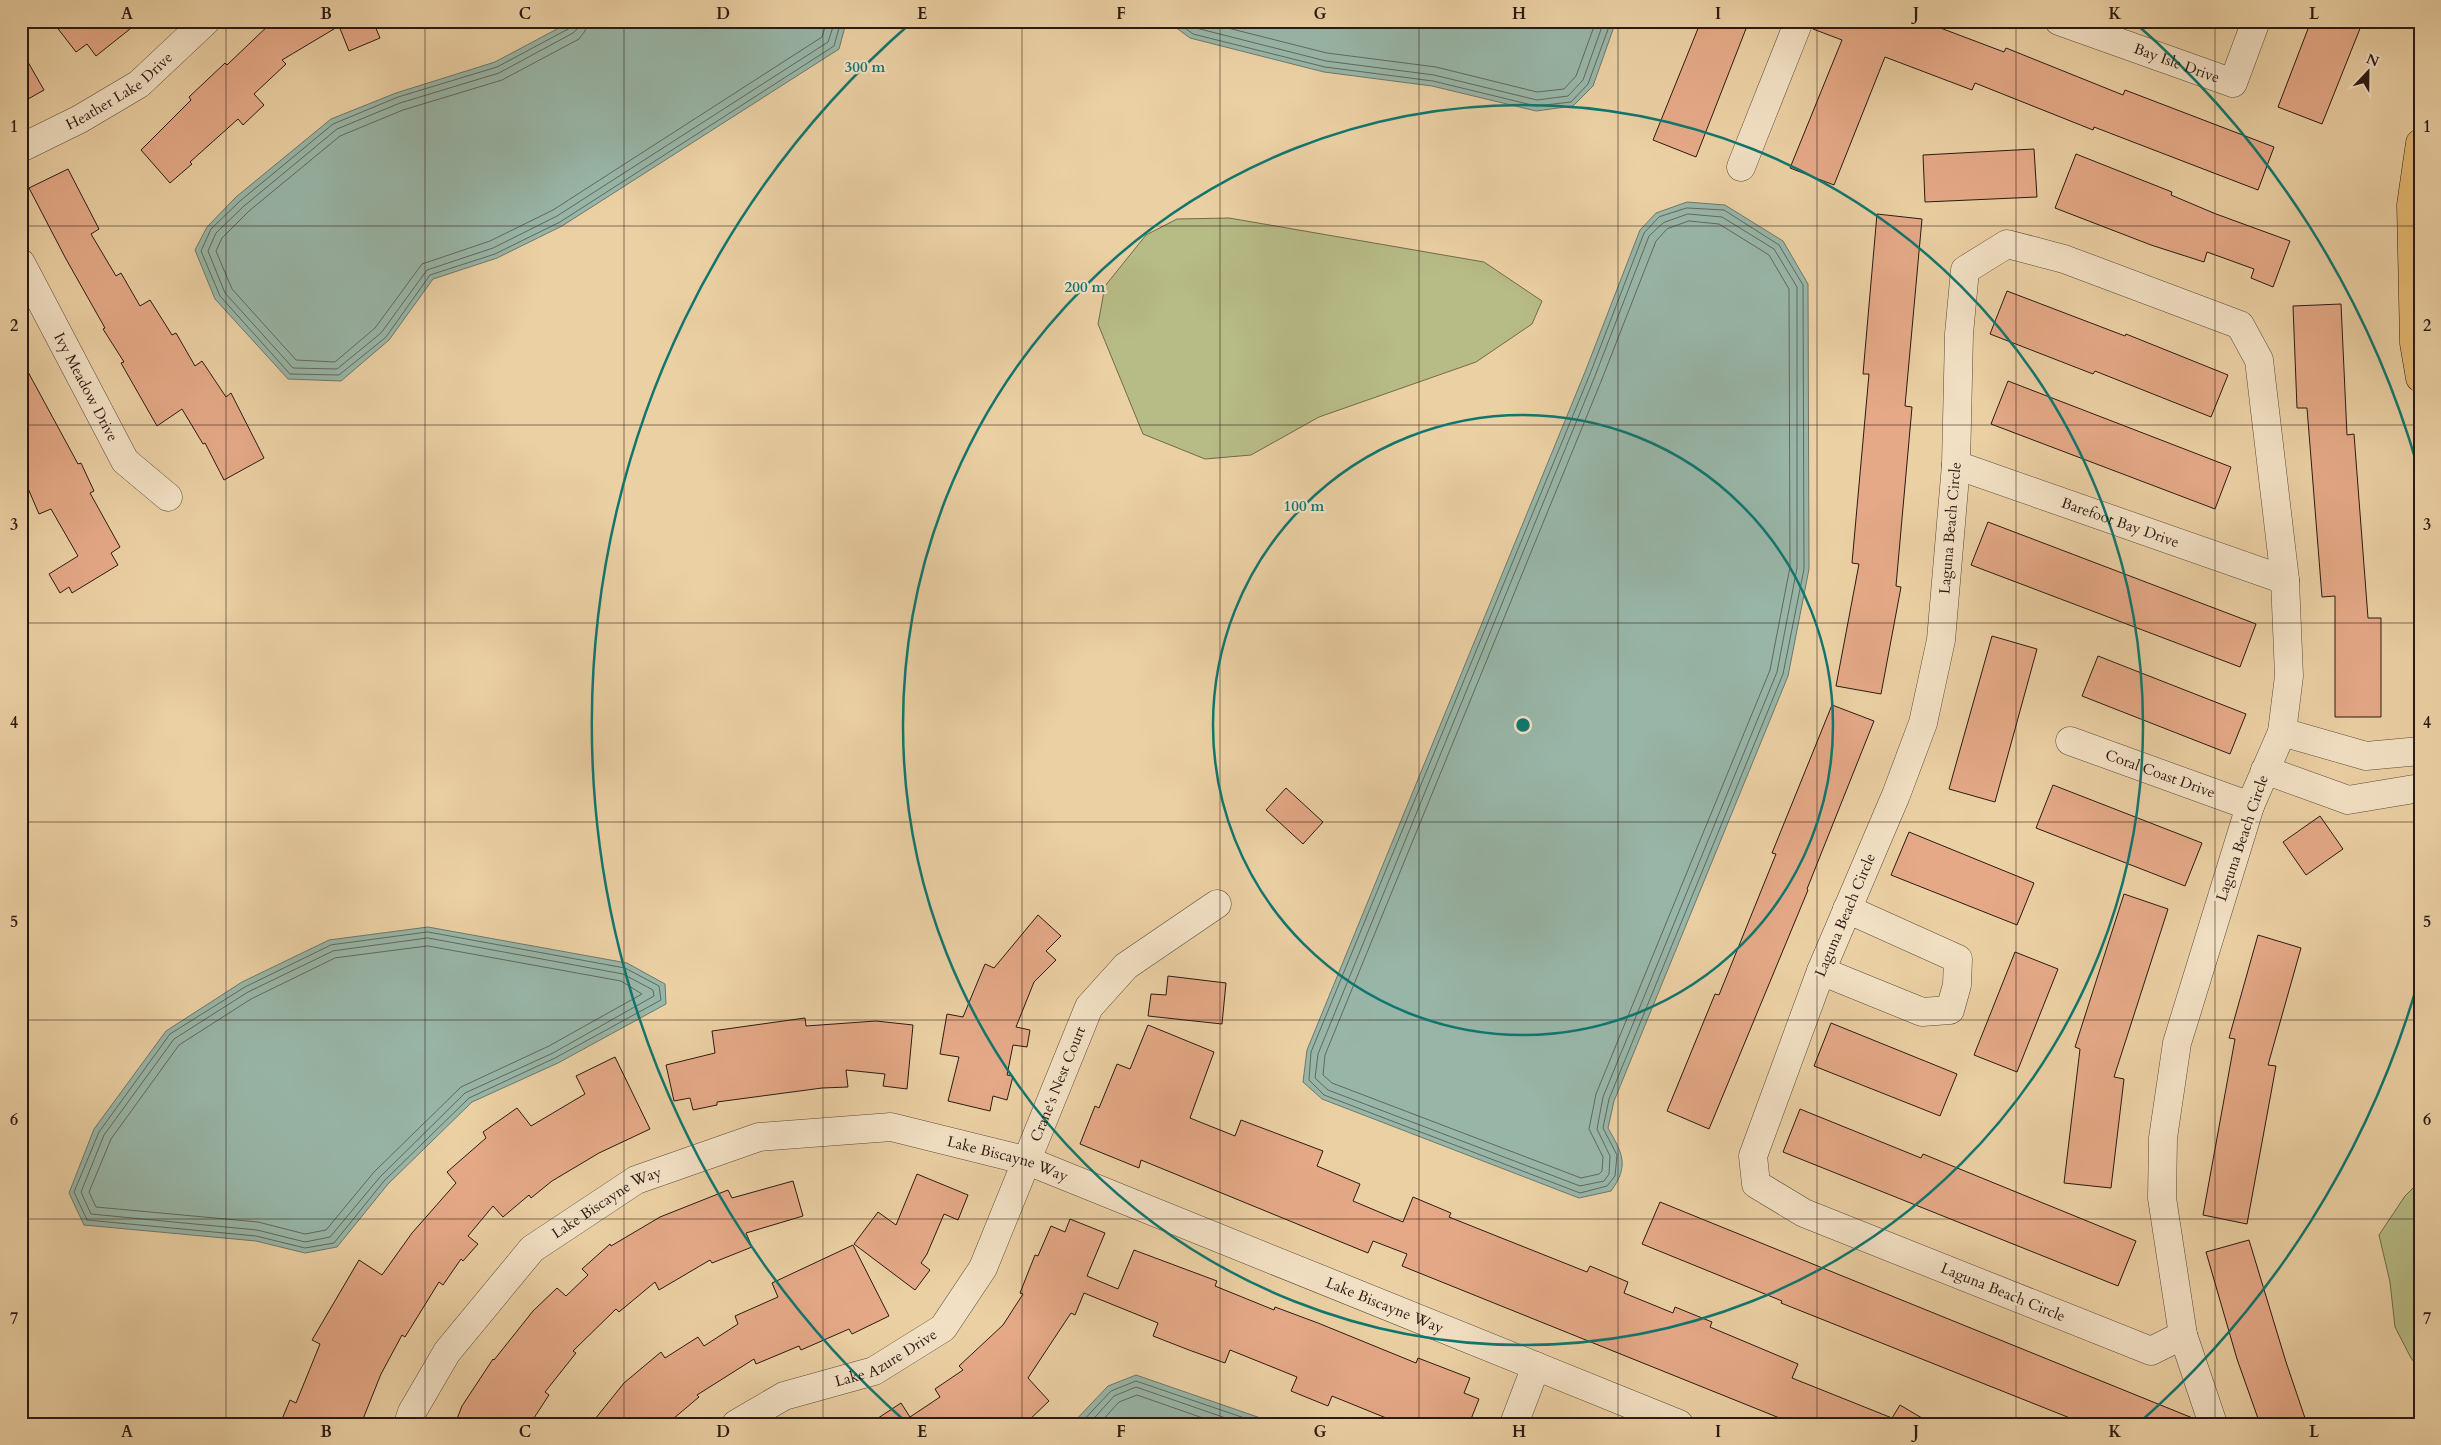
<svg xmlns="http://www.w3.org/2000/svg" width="2441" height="1445" font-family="Cardo,serif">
  <rect width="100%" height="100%" fill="#ebd0a4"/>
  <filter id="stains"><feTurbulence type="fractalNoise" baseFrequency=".004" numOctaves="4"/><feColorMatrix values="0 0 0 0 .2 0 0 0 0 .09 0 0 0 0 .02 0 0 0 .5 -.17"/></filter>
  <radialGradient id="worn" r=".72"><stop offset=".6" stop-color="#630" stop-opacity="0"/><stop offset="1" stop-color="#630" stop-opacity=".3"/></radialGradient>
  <g fill="#b7bb86" stroke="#716a4c">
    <polygon points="1229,218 1484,262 1542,301 1532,324 1476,362 1319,417 1251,455 1205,459 1143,434 1098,324 1105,286 1146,235 1177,219"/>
    <polygon points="2420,1181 2420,1370 2411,1358 2395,1327 2390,1282 2379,1235 2405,1196"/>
  </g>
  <g fill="#98b6a8" stroke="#6c786c">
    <polygon points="572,21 846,23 839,49 562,226 497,258 433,279 389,340 341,381 288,379 215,299 195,250 207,227 236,197 331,119 396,93 495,62"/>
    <polygon points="1167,21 1616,21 1593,86 1573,106 1536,111 1432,86 1324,72 1190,38"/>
    <path d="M 1687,202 L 1725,205 L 1783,241 L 1808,284 L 1809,569 L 1788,676 L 1614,1101 L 1608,1128 C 1622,1153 1630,1165 1611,1191 L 1579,1198 L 1322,1099 L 1303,1082 L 1307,1050 L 1585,372 L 1640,230 L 1656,213 Z"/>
    <path d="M 21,607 C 31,623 29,655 21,672 Z"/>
    <polygon points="428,927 627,963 665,984 666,1004 558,1063 472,1102 388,1184 337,1247 305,1253 256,1241 84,1225 69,1193 94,1129 166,1031 242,982 329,940"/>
    <polygon points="1136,1375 1278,1424 1072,1424 1108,1386"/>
  </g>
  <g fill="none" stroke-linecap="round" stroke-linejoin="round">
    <g stroke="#62685e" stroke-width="1">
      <polyline points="573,21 570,28 497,67 398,97 333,124 240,201 211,229 201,251 220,296 290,374 339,375 386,337 430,275 495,254 560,222 834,46 841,21"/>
      <polyline points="579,21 578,28 573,33 499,73 400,103 337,129 244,206 216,233 208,251 225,293 293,368 337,369 381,333 427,270 493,248 557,216 828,42 835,21"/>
      <polyline points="587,21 585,31 579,39 502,80 403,110 340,136 249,211 222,238 216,251 232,289 296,360 335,362 375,328 422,264 490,241 553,210 822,37 827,21"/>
      <polyline points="1176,21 1193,34 1325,67 1433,81 1536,106 1571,102 1588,84 1611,21"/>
      <polyline points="1186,21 1196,28 1326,61 1434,75 1537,100 1568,96 1583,80 1604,21"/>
      <polyline points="1200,21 1327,53 1436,67 1537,92 1564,89 1576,76 1596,21"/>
      <polygon points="1687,208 1724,210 1779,245 1803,285 1804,569 1783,674 1609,1099 1603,1128 1617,1155 1615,1176 1607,1186 1580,1193 1324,1095 1309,1080 1311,1052 1590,374 1644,233 1659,217"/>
      <polygon points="1688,214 1722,217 1774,249 1797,287 1797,568 1777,672 1603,1097 1597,1129 1610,1156 1609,1174 1604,1181 1580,1186 1328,1090 1315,1078 1318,1054 1595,376 1649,236 1663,223"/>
      <polygon points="1689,221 1719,224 1769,255 1789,289 1790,567 1770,670 1596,1094 1589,1129 1603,1157 1602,1171 1599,1174 1581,1178 1332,1083 1323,1075 1325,1055 1602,379 1656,241 1667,229"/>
      <polygon points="428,932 625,968 659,986 661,1000 555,1058 469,1098 384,1181 334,1243 305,1248 256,1236 87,1220 74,1192 99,1132 170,1034 245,987 331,945"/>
      <polygon points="428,938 623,974 653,990 654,996 553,1053 465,1093 380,1177 330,1237 305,1242 257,1230 91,1214 81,1192 104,1135 174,1039 248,992 333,951"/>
      <polygon points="428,946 621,981 642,994 549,1046 461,1087 374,1172 326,1230 305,1234 258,1222 96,1207 89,1192 111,1139 179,1045 251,999 335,958"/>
      <polyline points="1080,1424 1111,1391 1136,1381 1262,1424"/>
      <polyline points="1089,1424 1114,1396 1136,1387 1243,1424"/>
      <polyline points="1099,1424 1119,1402 1137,1395 1220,1424"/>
    </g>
  </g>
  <g fill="#e5a987" stroke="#2b1a13">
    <polygon points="52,21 140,21 96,56 87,44 76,52"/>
    <polygon points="273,21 373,21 380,38 349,51 339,26 282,60 286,64 254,94 264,105 243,125 238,119 190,162 192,164 170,183 141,150 191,100 189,97 225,63 227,65"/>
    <polygon points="1701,21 1749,21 1696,157 1653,140"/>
    <polygon points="1814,21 1922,21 2004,52 2006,48 2123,95 2125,90 2274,147 2258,190 2094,127 2093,130 1975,83 1972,90 1885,57 1834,185 1790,168 1842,40 1813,29"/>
    <polygon points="2311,21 2363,21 2322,124 2278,107"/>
    <polygon points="21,50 44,90 21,103"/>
    <polygon points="2034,149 2037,197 1925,202 1923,155"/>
    <polygon points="2076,154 2172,192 2171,195 2216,214 2290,241 2273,287 2251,278 2254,269 2207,252 2204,262 2151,245 2055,208"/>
    <polygon points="68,169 99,229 91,234 116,276 121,273 140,306 150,300 172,335 176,333 195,366 202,361 226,397 231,393 264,458 224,480 205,443 203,444 182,409 157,426 121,363 124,362 103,329 105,328 66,259 29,188"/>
    <polygon points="1877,214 1922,219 1905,406 1912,407 1896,586 1901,587 1881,694 1836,686 1859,564 1852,563 1869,374 1863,374"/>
    <polygon points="2007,291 2125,336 2126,334 2228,375 2211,417 2095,371 2093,374 1990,334"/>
    <polygon points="2341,304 2347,435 2354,434 2368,618 2381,618 2381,717 2335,717 2335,596 2322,597 2307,408 2297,408 2293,306"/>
    <polygon points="21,359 78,464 81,463 94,491 90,493 120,547 111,553 118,565 72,593 69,587 60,593 49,574 78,556 51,509 39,514 21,472"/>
    <polygon points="2008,381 2231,467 2215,509 1991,424"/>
    <polygon points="1988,522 2256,624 2240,667 1971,565"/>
    <polygon points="1992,636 2037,649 1995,802 1949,789"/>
    <polygon points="2098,656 2246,714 2230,754 2082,696"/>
    <polygon points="1832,705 1874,721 1807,889 1808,890 1709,1129 1667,1111 1715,994 1719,995 1776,854 1772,853"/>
    <polygon points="2053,785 2202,843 2185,886 2036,828"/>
    <polygon points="1286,788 1323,822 1303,844 1266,810"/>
    <polygon points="2320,816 2343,849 2306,875 2283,842"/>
    <polygon points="1909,832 2034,883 2017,925 1891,875"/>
    <polygon points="2124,894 2168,909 2114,1077 2124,1079 2111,1188 2064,1183 2080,1049 2075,1047"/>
    <polygon points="1038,915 1061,936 1046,951 1056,960 1034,982 1016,1027 1030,1030 1027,1047 1013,1045 1007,1075 1013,1076 1007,1100 993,1096 990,1111 948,1101 959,1057 940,1054 947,1014 963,1017 985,964 994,968"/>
    <polygon points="2258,935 2301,948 2268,1065 2276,1066 2247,1224 2203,1215 2235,1039 2229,1038"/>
    <polygon points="2015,952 2058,969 2017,1072 1974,1055"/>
    <polygon points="1168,976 1226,983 1222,1024 1148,1016 1151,994 1166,995"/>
    <polygon points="805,1018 806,1026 876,1021 913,1025 907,1089 883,1086 885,1074 846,1070 848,1087 822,1088 717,1102 717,1105 693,1110 690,1098 674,1101 666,1065 715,1053 712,1031"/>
    <polygon points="1831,1023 1957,1074 1940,1116 1814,1066"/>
    <polygon points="1148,1025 1214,1052 1190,1118 1235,1136 1241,1120 1323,1151 1317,1166 1360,1184 1353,1201 1403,1222 1413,1197 1451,1213 1449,1217 1499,1237 1587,1272 1590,1266 1628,1282 1624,1293 1673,1313 1675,1307 1712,1322 1710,1327 1798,1364 1792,1378 1892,1418 1900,1405 1932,1424 1798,1424 1777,1417 1402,1266 1407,1254 1373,1241 1368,1253 1141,1160 1139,1168 1080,1144 1095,1106 1099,1108 1117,1064 1130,1069"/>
    <polygon points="615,1057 650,1129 599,1153 552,1181 531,1198 529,1195 503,1217 493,1206 468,1236 478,1244 463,1261 461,1259 443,1285 439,1282 405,1337 402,1335 381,1374 361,1424 280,1424 290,1400 296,1403 320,1344 312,1340 359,1260 382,1275 412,1233 456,1183 447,1172 486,1138 483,1132 517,1108 531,1126 585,1094 576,1076"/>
    <polygon points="1800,1109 1921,1158 1923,1154 2136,1241 2118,1286 1783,1152"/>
    <polygon points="917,1174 968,1195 958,1220 944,1214 927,1254 921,1263 930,1270 915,1290 854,1244 878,1212 896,1225"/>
    <polygon points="793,1181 803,1216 746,1233 752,1247 712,1263 710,1260 659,1290 655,1282 619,1312 616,1309 573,1351 576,1353 545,1392 549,1395 530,1424 455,1424 462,1406 493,1359 494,1360 533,1311 557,1288 566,1296 588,1275 582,1269 610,1244 611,1246 660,1217 728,1190 732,1198"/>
    <polygon points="1660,1202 2195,1419 2196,1424 2085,1424 1781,1303 1782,1301 1642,1244"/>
    <polygon points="1070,1219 1105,1233 1087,1276 1118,1289 1134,1250 1217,1281 1215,1286 1274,1310 1275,1307 1318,1323 1416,1363 1418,1358 1470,1378 1464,1393 1479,1399 1469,1424 1401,1424 1332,1396 1328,1406 1291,1391 1297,1377 1230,1350 1225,1363 1189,1350 1153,1336 1158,1323 1084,1293 1075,1315 1071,1313 1028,1378 1049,1401 1025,1424 869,1424 901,1403 910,1417 940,1397 935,1389 963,1370 959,1366 1003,1325 1023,1294 1020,1293 1035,1255 1038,1256 1051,1226 1065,1232"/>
    <polygon points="2249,1240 2286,1362 2307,1424 2260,1424 2237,1359 2206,1252"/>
    <polygon points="853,1245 889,1316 852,1334 849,1329 801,1350 799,1346 756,1364 754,1359 697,1395 699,1397 667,1424 591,1424 624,1383 661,1352 665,1358 698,1337 704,1346 738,1324 735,1316 778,1297 772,1283"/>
  </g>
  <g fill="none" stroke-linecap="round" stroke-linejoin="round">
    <g stroke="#5b4837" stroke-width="29">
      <g id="minor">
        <path id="s1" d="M 2059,21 L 2233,83 L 2256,21"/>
        <path id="s2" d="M 21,148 L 80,119 L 139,84 L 206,21"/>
        <polyline points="1741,167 1799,21"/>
        <polygon points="2007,244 2064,259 2240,325 2259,360 2285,580 2289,676 2282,732 2250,806 2177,1043 2163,1138 2162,1198 2183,1335 2151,1351 1804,1213 1756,1184 1753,1156 1821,971 1896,795 1923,723 1941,640 1956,465 1959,334 1965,270"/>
        <path id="s3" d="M 21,263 L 125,461 L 168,497"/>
        <path id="s4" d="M 1956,465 L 2285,580"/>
        <polyline points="2282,732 2366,756 2420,751"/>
        <path id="s5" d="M 2070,741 L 2250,806"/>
        <polyline points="2265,770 2348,800 2420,788"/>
        <polyline points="1821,971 1922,1012 1950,1010 1957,985 1958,959 1847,909"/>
        <polyline points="2183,1335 2213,1424"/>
        <path id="s6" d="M 408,1424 L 412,1412 L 447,1352 L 532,1249 L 636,1180 L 759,1137 L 891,1127 L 1028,1161 L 1679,1424"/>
        <path id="s7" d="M 736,1424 L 784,1396 L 874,1371 L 943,1328 L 983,1268 L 1089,1007 L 1126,966 L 1217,904"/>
        <polyline points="1514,1424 1536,1366"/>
      </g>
    </g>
    <g stroke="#2b1a13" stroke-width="29">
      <polyline id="major" points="2420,143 2411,205 2414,343 2420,378"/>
    </g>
    <use href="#minor" stroke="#f2e0c4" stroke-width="28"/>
    <use href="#major" stroke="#e6b872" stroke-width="28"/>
  </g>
  <path fill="none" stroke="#2b1a13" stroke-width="1" stroke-opacity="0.55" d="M 226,21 L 226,1424M 425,21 L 425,1424M 624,21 L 624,1424M 823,21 L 823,1424M 1022,21 L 1022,1424M 1220,21 L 1220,1424M 1419,21 L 1419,1424M 1618,21 L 1618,1424M 1817,21 L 1817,1424M 2016,21 L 2016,1424M 2215,21 L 2215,1424M 21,226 L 2420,226M 21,425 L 2420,425M 21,623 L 2420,623M 21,822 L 2420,822M 21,1020 L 2420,1020M 21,1219 L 2420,1219"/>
  <g fill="none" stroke="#0f766e" stroke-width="2.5">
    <circle cx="1523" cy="725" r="310"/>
    <circle cx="1523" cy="725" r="620"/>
    <path d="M2418 982A931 931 0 0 1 2140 1422M906 1422A931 931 0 0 1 912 22M2134 22A931 931 0 0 1 2418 468"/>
  </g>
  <g text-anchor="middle" stroke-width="4.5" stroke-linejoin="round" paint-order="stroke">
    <g font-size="15" fill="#2b1a13" stroke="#f2e0c4">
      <text dy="5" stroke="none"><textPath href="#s1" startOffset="125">Bay Isle Drive</textPath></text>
      <text dy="5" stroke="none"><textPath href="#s2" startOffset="114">Heather Lake Drive</textPath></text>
      <text dy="5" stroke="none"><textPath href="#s3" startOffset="140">Ivy Meadow Drive</textPath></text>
      <text dy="5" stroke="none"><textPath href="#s4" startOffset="174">Barefoot Bay Drive</textPath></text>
      <text transform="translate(1950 528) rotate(-85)" y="5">Laguna Beach Circle</text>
      <text dy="5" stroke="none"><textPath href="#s5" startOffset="96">Coral Coast Drive</textPath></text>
      <text transform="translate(2242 838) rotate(-71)" y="5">Laguna Beach Circle</text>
      <text transform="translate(1845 915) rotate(-67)" y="5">Laguna Beach Circle</text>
      <text dy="5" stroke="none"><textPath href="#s7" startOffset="501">Crane's Nest Court</textPath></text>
      <text dy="5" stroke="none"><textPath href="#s6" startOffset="724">Lake Biscayne Way</textPath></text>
      <text dy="5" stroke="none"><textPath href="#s6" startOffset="304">Lake Biscayne Way</textPath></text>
      <text transform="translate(2003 1292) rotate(22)" y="5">Laguna Beach Circle</text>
      <text dy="5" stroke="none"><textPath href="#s6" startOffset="1129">Lake Biscayne Way</textPath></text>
      <text dy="5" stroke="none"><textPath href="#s7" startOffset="165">Lake Azure Drive</textPath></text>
    </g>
  </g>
  <circle cx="1523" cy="725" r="8" fill="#0f766e" stroke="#f2e0c4" stroke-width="2.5"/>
  <g font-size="15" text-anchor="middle" font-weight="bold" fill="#0f766e" stroke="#f2e0c4" stroke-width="4.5" stroke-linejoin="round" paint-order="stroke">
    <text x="865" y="72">300 m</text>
    <text x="1085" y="292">200 m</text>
    <text x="1304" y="511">100 m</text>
  </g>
  <rect width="2441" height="1445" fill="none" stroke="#ebd0a4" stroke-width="55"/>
  <g transform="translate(2368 72) rotate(22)" stroke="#f2e0c4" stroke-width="4" paint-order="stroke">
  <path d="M0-4L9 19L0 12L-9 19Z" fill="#2b1a13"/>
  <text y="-8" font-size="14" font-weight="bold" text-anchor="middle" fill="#2b1a13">N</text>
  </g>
  <rect x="28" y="28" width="2386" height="1390" fill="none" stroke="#2b1a13" stroke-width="2"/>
  <g font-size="16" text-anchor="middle" font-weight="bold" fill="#2b1a13">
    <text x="127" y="19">A</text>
    <text x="326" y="19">B</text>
    <text x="525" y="19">C</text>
    <text x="723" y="19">D</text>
    <text x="922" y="19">E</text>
    <text x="1121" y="19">F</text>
    <text x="1320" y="19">G</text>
    <text x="1519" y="19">H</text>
    <text x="1718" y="19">I</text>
    <text x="1916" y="19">J</text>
    <text x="2115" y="19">K</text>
    <text x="2314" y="19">L</text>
    <text x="14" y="132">1</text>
    <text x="2427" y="132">1</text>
    <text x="14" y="331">2</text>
    <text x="2427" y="331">2</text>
    <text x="14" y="530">3</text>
    <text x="2427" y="530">3</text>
    <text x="14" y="728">4</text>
    <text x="2427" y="728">4</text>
    <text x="14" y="927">5</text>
    <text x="2427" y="927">5</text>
    <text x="14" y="1125">6</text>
    <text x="2427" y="1125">6</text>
    <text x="14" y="1324">7</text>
    <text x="2427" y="1324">7</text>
    <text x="127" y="1437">A</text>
    <text x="326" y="1437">B</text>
    <text x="525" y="1437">C</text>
    <text x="723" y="1437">D</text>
    <text x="922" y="1437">E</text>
    <text x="1121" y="1437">F</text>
    <text x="1320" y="1437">G</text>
    <text x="1519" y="1437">H</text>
    <text x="1718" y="1437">I</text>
    <text x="1916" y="1437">J</text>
    <text x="2115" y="1437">K</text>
    <text x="2314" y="1437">L</text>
  </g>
  <rect width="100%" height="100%" filter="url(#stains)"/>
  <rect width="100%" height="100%" fill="url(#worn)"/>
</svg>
